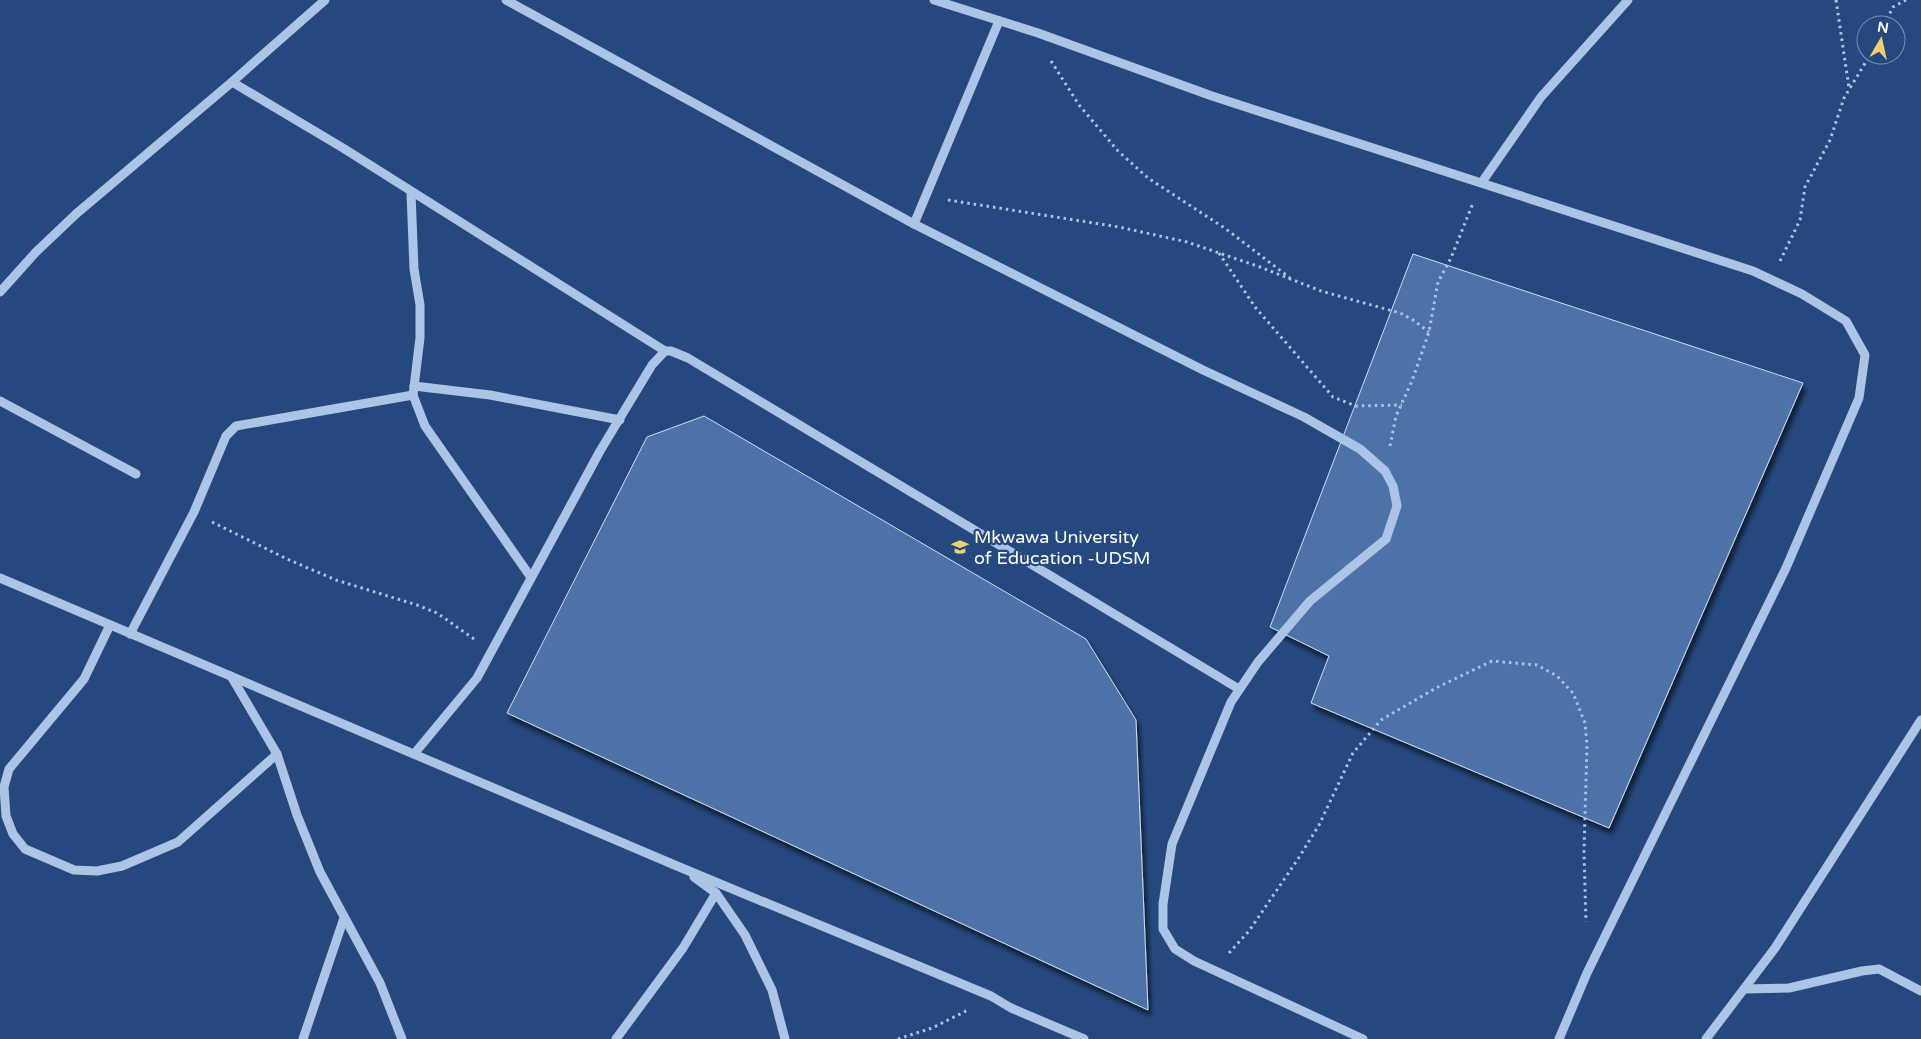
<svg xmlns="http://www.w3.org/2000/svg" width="1921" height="1039" font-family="'Varela Round',sans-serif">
  <defs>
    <filter id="shadow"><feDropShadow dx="3" dy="5.5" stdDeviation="2.5" flood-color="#0009"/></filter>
  </defs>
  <rect width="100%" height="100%" fill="#25497f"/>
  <g fill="#4e72a8" stroke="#cfdef5" filter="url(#shadow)">
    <polygon points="1413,254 1803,383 1609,828 1311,703 1329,656 1270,627"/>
    <polygon points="704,416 1086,639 1136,720 1148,1010 507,713 647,437"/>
  </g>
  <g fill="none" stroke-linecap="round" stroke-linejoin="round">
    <g stroke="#acc4e6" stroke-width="3" stroke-dasharray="2.5 4" stroke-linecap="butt">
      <polyline points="1836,0 1849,88"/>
      <polyline points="1884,25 1893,7 1906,0"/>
      <polyline points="1051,61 1079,105 1118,151 1148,178 1226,229 1290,278"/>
      <polyline points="948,200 1119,227 1187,242 1260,267 1321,291 1400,313 1413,320 1429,332"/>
      <polyline points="1219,253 1255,307 1333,397 1356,406 1402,405"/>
      <polyline points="1780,261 1800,220 1805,187 1830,140 1844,98 1870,55"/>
      <polyline points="1390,446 1396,416 1412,381 1429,332 1438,282 1451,258 1473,203"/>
      <polyline points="212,522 287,559 336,580 417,605 437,613 474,639"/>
      <polyline points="1229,953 1249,931 1298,859 1319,825 1353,753 1381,720 1436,688 1492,661 1537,665 1557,676 1573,693 1585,723 1587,745 1584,852 1586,922"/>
      <polyline points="898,1039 932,1028 968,1010"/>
    </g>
    <g stroke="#acc4e6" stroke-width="9">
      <polyline points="506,0 914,224 1203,370 1304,417 1360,449 1385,471 1393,486 1397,506 1386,539 1310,601 1258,662 1231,702 1172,844 1163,904 1163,929 1175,949 1194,961 1363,1039"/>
      <polyline points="934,0 1038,33 1212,96 1753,271 1802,294 1846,321 1865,355 1859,398 1786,568 1587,973 1559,1039"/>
      <polyline points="232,82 343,148 665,351"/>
      <polyline points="1482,182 1541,97 1628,0"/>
      <polyline points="411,193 414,269 420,305 420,338 413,395 425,426 530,576"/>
      <polyline points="914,224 999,21"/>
      <polyline points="0,292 36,252 76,214 232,82 325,0"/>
      <polyline points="414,386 490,395 620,420"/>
      <polyline points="0,401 136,474"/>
      <polyline points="0,578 677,866 991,996 1011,1008 1084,1039"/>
      <polyline points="110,625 84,679 9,769 4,787 6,816 13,834 25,849 74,870 97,871 122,866 178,842 277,754"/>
      <polyline points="130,634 194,512 226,436 236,426 413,395"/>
      <polyline points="231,676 277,754 297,815 320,872 380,983 402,1039"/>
      <polyline points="414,754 477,678 600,451 652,365 665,351 671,351 688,358 1239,689"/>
      <polyline points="694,877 716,893 745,935 772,990 785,1039"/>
      <polyline points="1744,989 1789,988 1862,971 1879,969 1921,991"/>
      <polyline points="303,1039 344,918"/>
      <polyline points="616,1039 683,948 716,893"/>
      <polyline points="1706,1039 1775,948 1921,720"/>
    </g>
  </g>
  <defs>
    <g id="university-bare" transform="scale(1.35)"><path d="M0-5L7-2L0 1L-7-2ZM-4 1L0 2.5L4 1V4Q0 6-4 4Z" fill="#efd070" stroke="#25497f" stroke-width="2.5" paint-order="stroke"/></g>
  </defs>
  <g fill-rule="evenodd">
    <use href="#university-bare" x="960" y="547"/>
  </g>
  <g text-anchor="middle" stroke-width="4.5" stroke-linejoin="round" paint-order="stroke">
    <g font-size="18" fill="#fff" stroke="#25497f" text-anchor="start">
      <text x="974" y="543">Mkwawa University<tspan x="974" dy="21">of Education -UDSM</tspan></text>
    </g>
  </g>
  <g transform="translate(1881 40) rotate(9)"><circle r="24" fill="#25497f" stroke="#7c92b2"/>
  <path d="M0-4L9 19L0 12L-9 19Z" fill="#efd070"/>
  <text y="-8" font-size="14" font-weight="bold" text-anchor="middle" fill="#ffffff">N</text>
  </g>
</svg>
